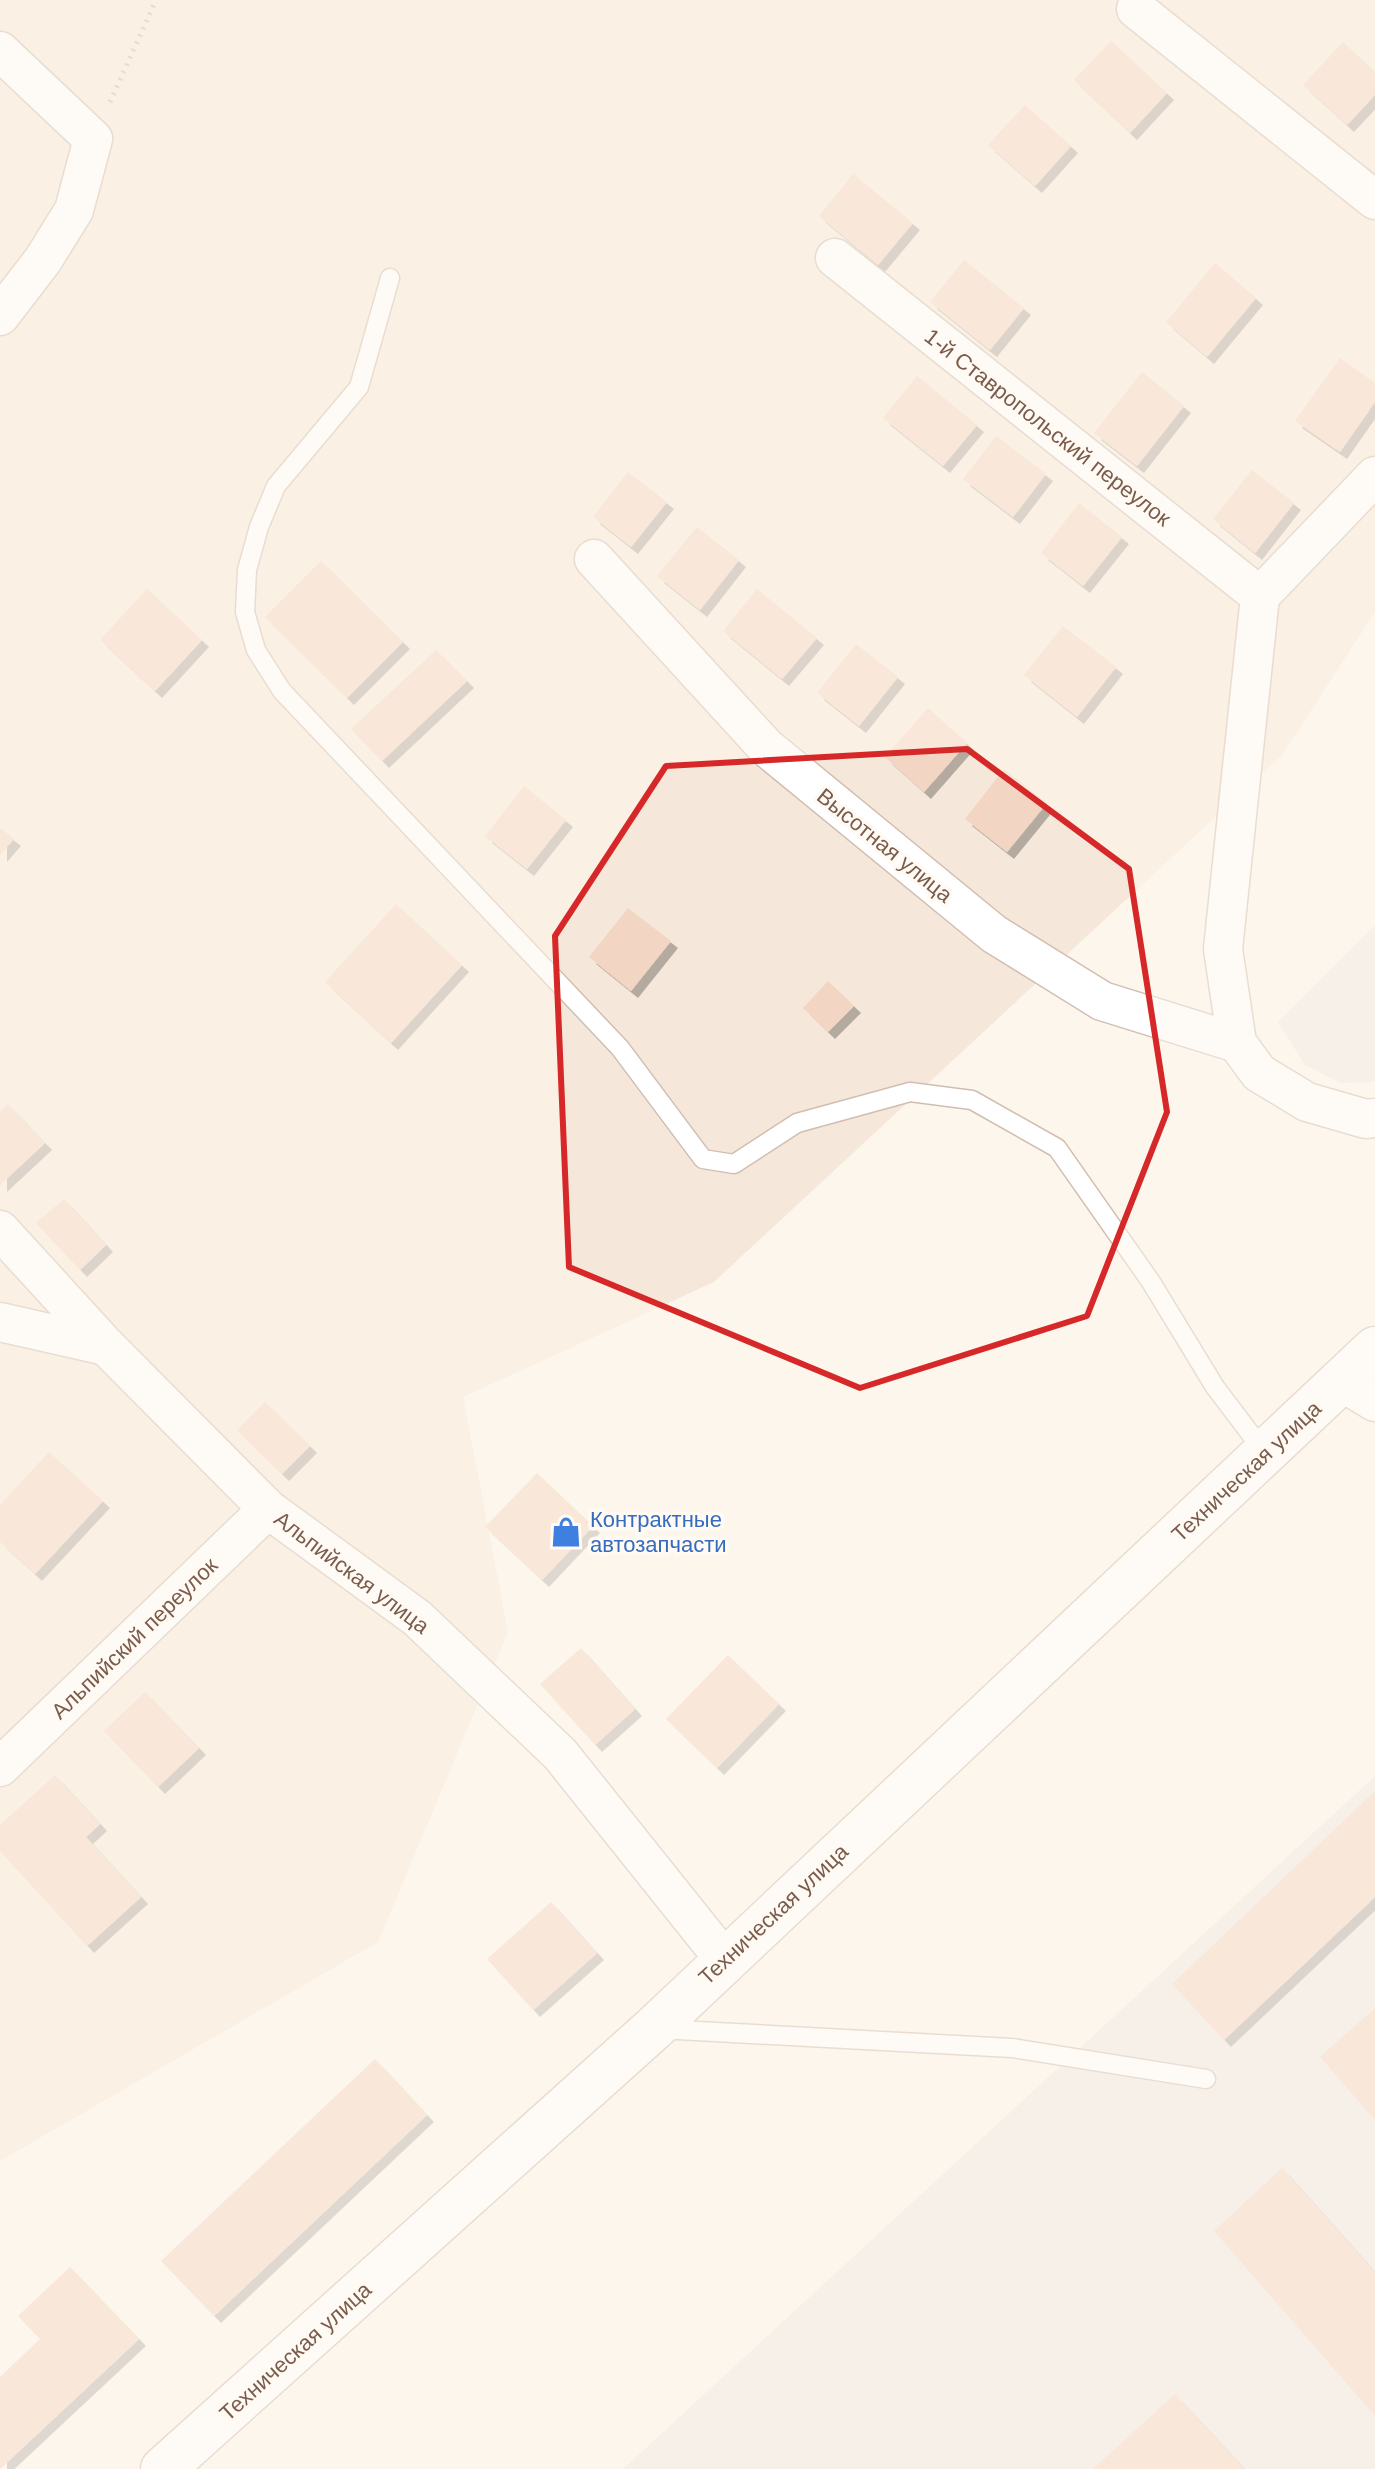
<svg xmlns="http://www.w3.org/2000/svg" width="1375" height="2469" font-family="Helvetica,sans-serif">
  <defs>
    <filter id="shadow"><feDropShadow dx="7" dy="7" stdDeviation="0" flood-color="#0004"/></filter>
  </defs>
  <rect width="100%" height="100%" fill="#fdf6ec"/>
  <polygon fill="#f5e8da" points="0,0 1375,0 1375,612 1282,755 714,1282 463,1397 508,1632 378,1942 0,2161"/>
  <g fill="#efe9e4">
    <polygon points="1375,925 1375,1082 1340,1083 1305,1065 1278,1022"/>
    <polygon points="1375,1776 1375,2469 623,2469"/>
  </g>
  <g fill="#f3d5c3" filter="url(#shadow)">
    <polygon points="1111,41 1167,93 1130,133 1074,80"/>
    <polygon points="1343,42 1375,72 1375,95 1347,125 1303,85"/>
    <polygon points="1025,105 1071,146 1035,186 988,145"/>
    <polygon points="853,174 913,223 878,265 819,216"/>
    <polygon points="964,260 1024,308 990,350 930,302"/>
    <polygon points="1215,263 1256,298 1207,357 1166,322"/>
    <polygon points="1340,358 1375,383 1375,402 1340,452 1295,421"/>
    <polygon points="1142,372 1184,406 1137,466 1094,433"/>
    <polygon points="917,376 977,425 943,466 883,418"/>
    <polygon points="996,436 1046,474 1013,517 963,479"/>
    <polygon points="1252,470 1294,503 1255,553 1213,519"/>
    <polygon points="628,472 667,502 631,547 593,517"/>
    <polygon points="1079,503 1122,537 1083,586 1041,553"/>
    <polygon points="697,527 739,560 700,610 657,576"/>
    <polygon points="321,561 403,642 347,698 265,617"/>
    <polygon points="147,589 202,640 155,691 100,640"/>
    <polygon points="757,589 817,638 782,679 723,631"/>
    <polygon points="1063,626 1116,667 1077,717 1024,675"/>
    <polygon points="856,644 898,677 859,726 817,693"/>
    <polygon points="436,650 467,681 382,761 351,729"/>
    <polygon points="928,708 967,743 924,792 885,757"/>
    <polygon points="1004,769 1047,803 1007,852 965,819"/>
    <polygon points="524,786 566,820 527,869 485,836"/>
    <polygon points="0,828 14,839 0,855"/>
    <polygon points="396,904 462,965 391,1043 325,982"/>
    <polygon points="628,908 671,941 631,991 589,957"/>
    <polygon points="828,981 854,1006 828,1032 803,1008"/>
    <polygon points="8,1104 45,1143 0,1185 0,1112"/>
    <polygon points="64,1199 106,1245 80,1270 36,1223"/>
    <polygon points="265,1402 310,1446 282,1474 237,1430"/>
    <polygon points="49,1452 103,1501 35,1574 0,1542 0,1505"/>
    <polygon points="537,1473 593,1526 542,1580 485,1527"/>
    <polygon points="581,1648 635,1709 595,1745 540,1684"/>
    <polygon points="728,1655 779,1704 717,1768 666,1719"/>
    <polygon points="145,1692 199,1748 158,1787 104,1731"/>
    <polygon points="55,1775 100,1824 86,1837 141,1897 87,1946 0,1851 0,1825"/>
    <polygon points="1375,1791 1375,1897 1224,2040 1172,1984"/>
    <polygon points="551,1902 597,1953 533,2010 487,1959"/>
    <polygon points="1375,2008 1375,2120 1320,2057"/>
    <polygon points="375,2059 427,2115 214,2316 161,2261"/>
    <polygon points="1282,2168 1375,2272 1375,2416 1214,2231"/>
    <polygon points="70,2267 139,2339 0,2469 0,2377 40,2339 18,2316"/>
    <polygon points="1175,2394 1245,2469 1093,2469"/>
  </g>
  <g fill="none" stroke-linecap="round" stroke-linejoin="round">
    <g stroke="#d1beb0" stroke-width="21">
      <g id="service">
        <polyline points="390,278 359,387 276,486 259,527 247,570 245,612 256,650 282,691 620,1048 703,1159 734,1164 797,1123 910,1092 972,1100 1057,1148 1151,1282 1215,1387 1265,1453"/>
        <polyline points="660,2029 1012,2048 1206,2079"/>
      </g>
    </g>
    <g stroke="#d1beb0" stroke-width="41">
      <g id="minor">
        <polyline points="1136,9 1375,200"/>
        <polyline points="0,51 93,139 74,210 43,260 0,316"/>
        <polyline points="835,258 1260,596"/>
        <polyline points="1375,476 1260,596 1223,949 1237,1043 1259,1073 1307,1102 1366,1119 1375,1118"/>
        <polyline points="594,559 766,747 994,934 1102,1001 1237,1043"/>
        <polyline points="0,1230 106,1346 268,1509 417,1618 560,1754 724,1959"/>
        <polyline points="0,1322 106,1346"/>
        <polyline points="1342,1382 1375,1402"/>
        <polyline points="0,1767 268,1509"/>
      </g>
    </g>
    <g stroke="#d1beb0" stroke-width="47">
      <polyline id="tertiary" points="163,2469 653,2029 1375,1349"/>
    </g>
    <polyline stroke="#d9b8a5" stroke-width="5" stroke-dasharray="2 6" stroke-linecap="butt" points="110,102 156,0"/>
    <use href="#service" stroke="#fff" stroke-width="18"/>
    <use href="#minor" stroke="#fff" stroke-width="38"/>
    <use href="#tertiary" stroke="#fff" stroke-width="44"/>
  </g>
  <path d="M0 0H1375V2469H0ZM 967,749 L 1129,869 L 1167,1112 L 1087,1316 L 860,1388 L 569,1267 L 555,936 L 666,766 Z" fill="#fdf6ec" fill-opacity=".55" fill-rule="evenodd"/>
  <path fill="none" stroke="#d62828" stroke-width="6" stroke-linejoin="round" d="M 967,749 L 1129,869 L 1167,1112 L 1087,1316 L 860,1388 L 569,1267 L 555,936 L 666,766 Z"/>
  <defs>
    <g id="shop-bare" transform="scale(2.4)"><path d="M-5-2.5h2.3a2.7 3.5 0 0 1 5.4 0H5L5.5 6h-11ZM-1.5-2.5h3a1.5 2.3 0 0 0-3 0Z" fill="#3f7fe0" stroke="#fffaf3" stroke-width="2.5" paint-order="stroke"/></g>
  </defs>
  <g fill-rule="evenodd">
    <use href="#shop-bare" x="566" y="1532"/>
  </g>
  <g text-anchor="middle" stroke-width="7" stroke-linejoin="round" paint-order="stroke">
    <g font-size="22" fill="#7a5c4d" stroke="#fffaf3">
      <text transform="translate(1048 427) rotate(38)" y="8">1-й Ставропольский переулок</text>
      <text transform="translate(885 845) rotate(39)" y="8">Высотная улица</text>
      <text transform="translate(1246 1471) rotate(-43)" y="8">Техническая улица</text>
      <text transform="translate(352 1572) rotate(37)" y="8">Альпийская улица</text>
      <text transform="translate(134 1638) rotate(-44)" y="8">Альпийский переулок</text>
      <text transform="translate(773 1914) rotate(-43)" y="8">Техническая улица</text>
      <text transform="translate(295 2351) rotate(-42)" y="8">Техническая улица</text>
    </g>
    <g font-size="22" fill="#366cbe" stroke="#fffaf3" text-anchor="start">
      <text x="590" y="1527">Контрактные<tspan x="590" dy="25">автозапчасти</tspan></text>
    </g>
  </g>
</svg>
